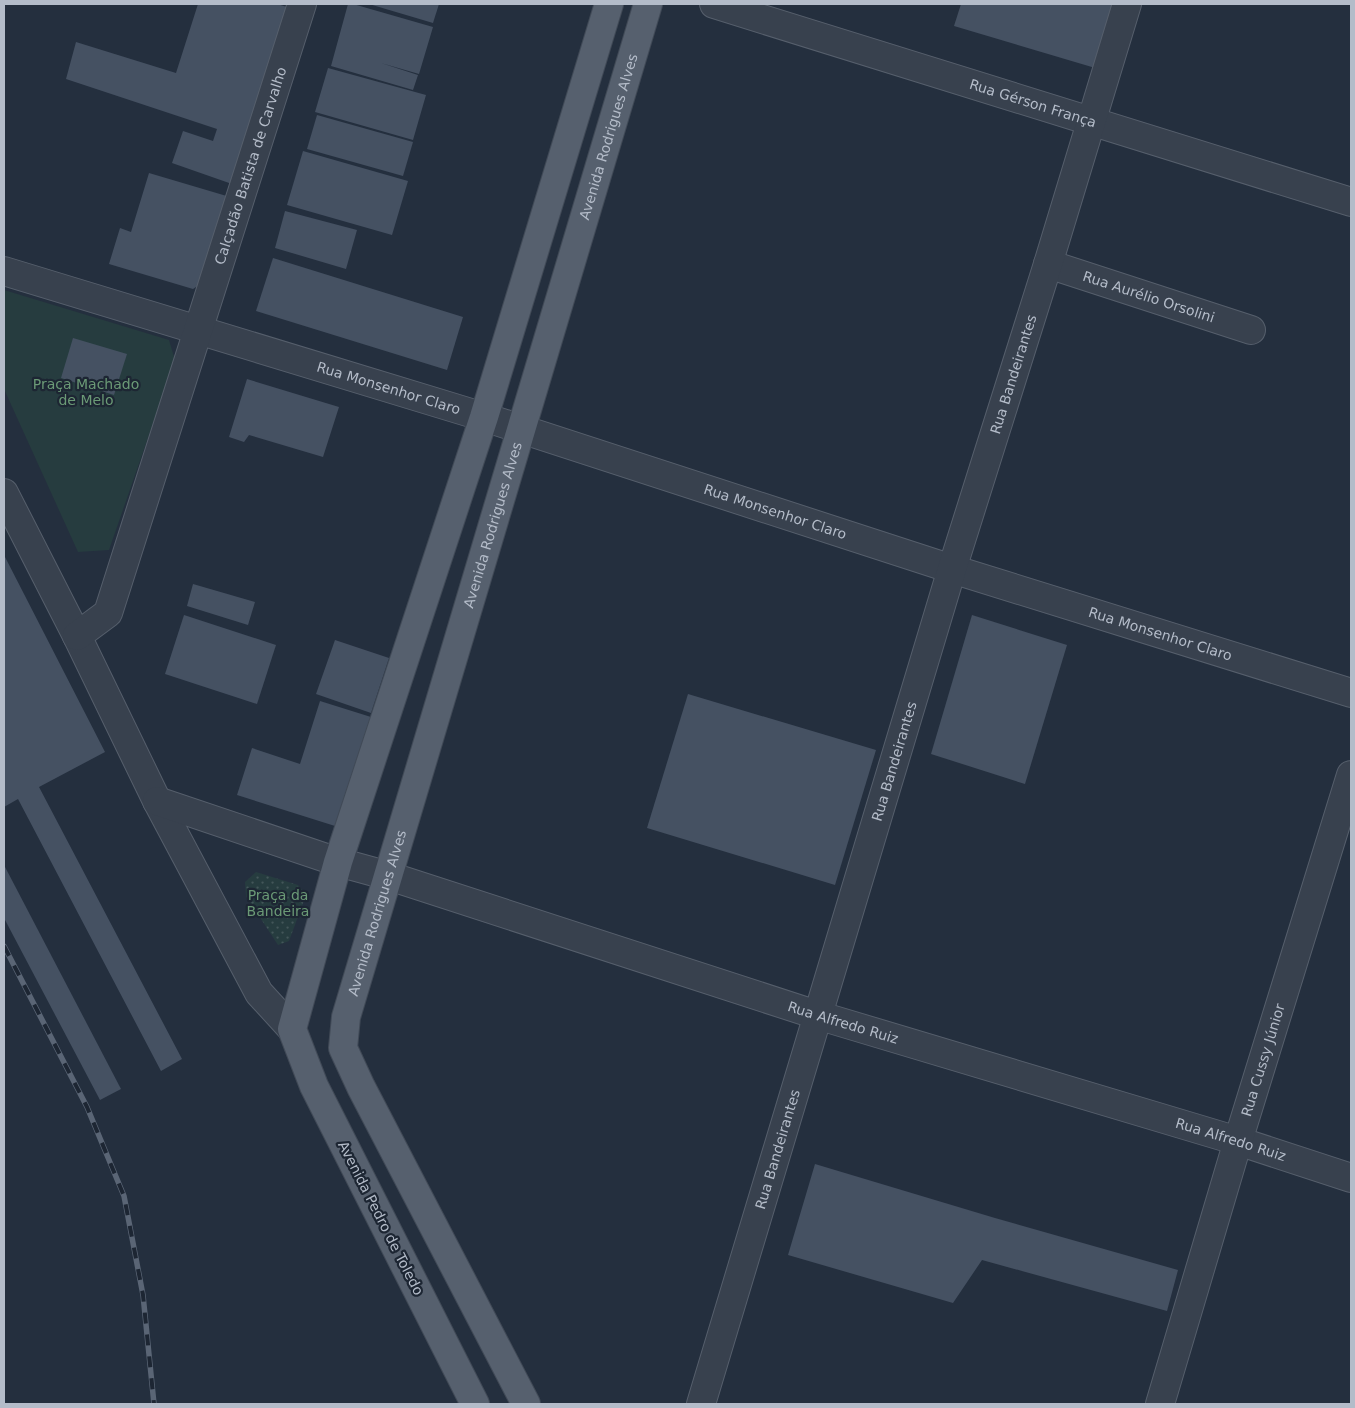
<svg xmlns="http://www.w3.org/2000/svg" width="1355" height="1408" font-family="'DejaVu Sans',sans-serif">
  <defs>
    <pattern id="garden-dots" width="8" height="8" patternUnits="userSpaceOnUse" patternTransform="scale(1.25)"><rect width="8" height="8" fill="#263c3f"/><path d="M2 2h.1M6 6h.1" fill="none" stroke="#435659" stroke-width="1.8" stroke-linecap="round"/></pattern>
  </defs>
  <rect width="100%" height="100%" fill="#242f3e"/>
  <polygon fill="#263c3f" points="4,290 169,340 175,360 109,550 78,552 4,389"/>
  <polygon fill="url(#garden-dots)" points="256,872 298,885 306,895 289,941 278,945 246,896 245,882"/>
  <g fill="#455162">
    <polygon points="198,4 277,4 287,7 232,184 172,163 183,131 213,141 217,129 66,79 76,42 176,73"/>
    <polygon points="348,4 353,4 433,27 419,74 381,63 418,75 413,90 331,66"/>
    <polygon points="369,4 439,4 433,23"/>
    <polygon points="961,4 1122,4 1102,70 954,26"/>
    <polygon points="328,68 426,95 413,140 315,112"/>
    <polygon points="317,115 413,142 403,176 307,149"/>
    <polygon points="303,151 408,181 392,235 287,205"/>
    <polygon points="149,173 230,197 205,281 193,289 109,264 120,228 131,232"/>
    <polygon points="285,211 357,230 346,269 275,248"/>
    <polygon points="273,258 463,317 447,370 256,311"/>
    <polygon points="73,338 127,354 114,395 61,378"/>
    <polygon points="247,379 339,407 323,457 249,435 244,442 229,437"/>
    <polygon points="4,555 105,752 39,787 182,1059 161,1071 18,799 4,807"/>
    <polygon points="193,584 255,602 248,625 187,606"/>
    <polygon points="184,615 276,645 257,704 165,674"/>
    <polygon points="972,615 1067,645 1025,784 931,754"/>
    <polygon points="335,640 389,658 371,713 316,694"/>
    <polygon points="688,694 876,750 835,885 647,828"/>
    <polygon points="320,701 371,717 335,826 237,795 252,748 300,764"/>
    <polygon points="4,865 121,1089 100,1100 4,918"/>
    <polygon points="815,1164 995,1218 1178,1270 1167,1311 982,1260 953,1303 788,1255"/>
  </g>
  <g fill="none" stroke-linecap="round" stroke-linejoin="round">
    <g stroke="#565f6c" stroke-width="30">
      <g id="minor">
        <path id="s1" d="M 714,4 L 1351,202"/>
        <path id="s2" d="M 1048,264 L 1251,330"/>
        <path id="s3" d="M 4,271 L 484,417 L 952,569 L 1351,693"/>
        <polyline points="4,493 77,636 157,801 259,993 292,1029"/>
        <path id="s4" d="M 77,636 L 108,613 L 302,4"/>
        <path id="s5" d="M 157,801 L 338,862 L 389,876 L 817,1015 L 1238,1141 L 1351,1178"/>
        <path id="s6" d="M 701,1404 L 952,569 L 1048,264 L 1127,4"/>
        <path id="s7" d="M 1160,1404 L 1238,1141 L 1351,775"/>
      </g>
    </g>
    <g stroke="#414a57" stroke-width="30">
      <g id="major">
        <polyline points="475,1404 314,1086 292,1029 338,862 484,417 609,4"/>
        <path id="s8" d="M 526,1404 L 361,1087 L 343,1048 L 346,1017 L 648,4"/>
      </g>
    </g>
    <use href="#minor" stroke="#38414e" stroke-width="28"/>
    <use href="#major" stroke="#56606e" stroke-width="28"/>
    <g stroke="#5a6575" stroke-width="5.5">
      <polyline id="rail" points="4,946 87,1107 124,1196 143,1295 154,1404"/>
    </g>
    <use href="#rail" stroke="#1d2633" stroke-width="4" stroke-dasharray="11" stroke-linecap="butt"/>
  </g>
  <g text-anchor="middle" stroke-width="4.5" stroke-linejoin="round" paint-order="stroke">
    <g font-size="14" fill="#b4bcc9" stroke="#1d2633">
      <text dy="5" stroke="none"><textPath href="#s1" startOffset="334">Rua Gérson França</textPath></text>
      <text dy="5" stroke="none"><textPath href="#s8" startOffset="1350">Avenida Rodrigues Alves</textPath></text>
      <text dy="5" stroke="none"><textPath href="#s4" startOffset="508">Calçadão Batista de Carvalho</textPath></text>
      <text dy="5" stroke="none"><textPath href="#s2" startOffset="106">Rua Aurélio Orsolini</textPath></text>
      <text dy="5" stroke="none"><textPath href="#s6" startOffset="1076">Rua Bandeirantes</textPath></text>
      <text dy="5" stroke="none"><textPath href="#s3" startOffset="402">Rua Monsenhor Claro</textPath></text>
      <text dy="5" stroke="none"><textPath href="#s3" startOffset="808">Rua Monsenhor Claro</textPath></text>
      <text dy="5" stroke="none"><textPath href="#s8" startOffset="945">Avenida Rodrigues Alves</textPath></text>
      <text dy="5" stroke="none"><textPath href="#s3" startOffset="1212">Rua Monsenhor Claro</textPath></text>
      <text dy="5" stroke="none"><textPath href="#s6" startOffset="671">Rua Bandeirantes</textPath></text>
      <text dy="5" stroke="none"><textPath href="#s8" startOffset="540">Avenida Rodrigues Alves</textPath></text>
      <text dy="5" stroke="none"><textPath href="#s5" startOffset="721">Rua Alfredo Ruiz</textPath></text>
      <text dy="5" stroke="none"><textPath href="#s7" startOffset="359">Rua Cussy Júnior</textPath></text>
      <text dy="5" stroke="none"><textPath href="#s5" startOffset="1126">Rua Alfredo Ruiz</textPath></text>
      <text dy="5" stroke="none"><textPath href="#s6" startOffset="266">Rua Bandeirantes</textPath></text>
      <text transform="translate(381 1218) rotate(63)" y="5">Avenida Pedro de Toledo</text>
    </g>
    <g font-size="14" fill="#6b9a76" stroke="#1d2633">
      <text x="86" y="389">Praça Machado<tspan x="86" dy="16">de Melo</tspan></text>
      <text x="278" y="900">Praça da<tspan x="278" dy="16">Bandeira</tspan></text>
    </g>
  </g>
  <rect width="1355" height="1408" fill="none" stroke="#b4bcc9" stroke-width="10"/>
</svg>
